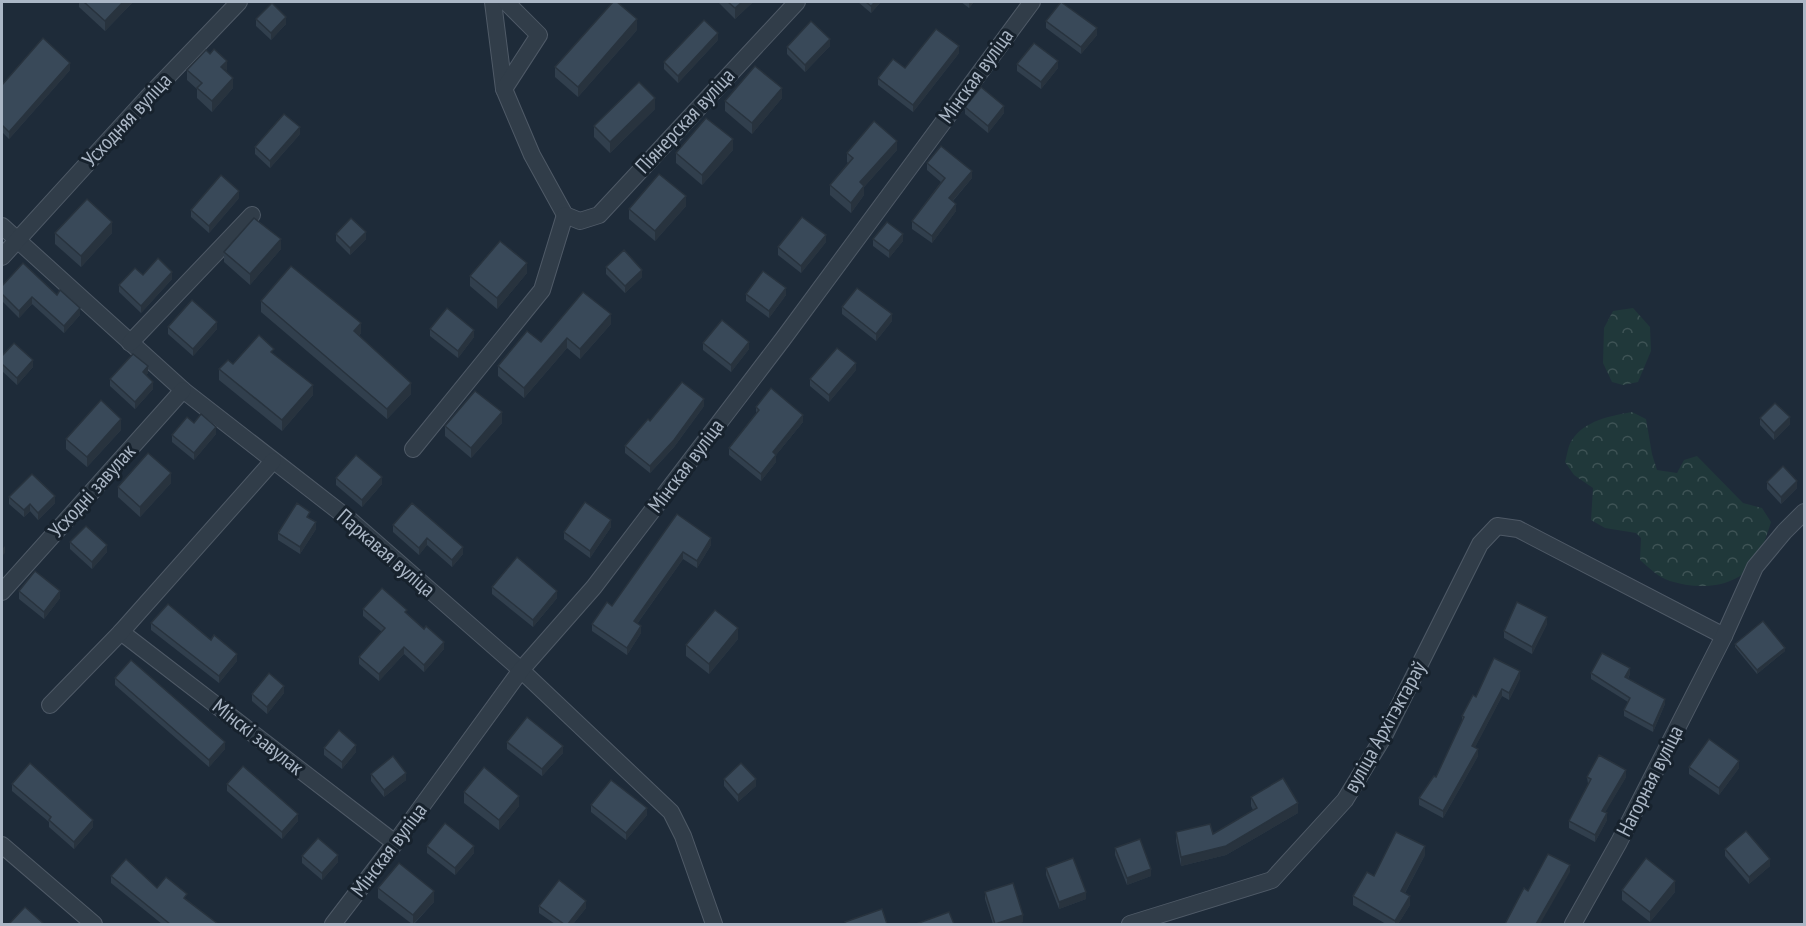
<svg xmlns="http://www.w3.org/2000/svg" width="1806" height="926" font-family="'PT Sans Narrow',sans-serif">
  <defs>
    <pattern id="forest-crowns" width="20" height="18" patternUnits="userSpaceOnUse" patternTransform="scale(1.5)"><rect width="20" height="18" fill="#20383a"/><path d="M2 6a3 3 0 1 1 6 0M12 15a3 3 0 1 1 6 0" fill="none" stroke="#3e5355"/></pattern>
  </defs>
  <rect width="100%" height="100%" fill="#1e2b39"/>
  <g fill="url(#forest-crowns)">
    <polygon points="1633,308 1650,327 1651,351 1638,382 1623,385 1612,382 1603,363 1604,328 1613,311"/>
    <path d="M 1632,412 L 1646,419 L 1652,454 L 1657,470 L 1677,473 L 1684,460 L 1697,456 L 1743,503 L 1762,508 L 1771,522 C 1767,535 1762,550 1755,561 C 1737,589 1698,590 1670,581 C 1658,577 1649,568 1640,560 L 1641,538 L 1636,533 L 1605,528 L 1591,520 L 1593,488 L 1574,475 L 1565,462 C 1567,456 1568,445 1572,440 C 1585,420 1611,416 1632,412 Z"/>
  </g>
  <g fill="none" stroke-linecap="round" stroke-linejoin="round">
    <g stroke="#4f5a67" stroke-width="18">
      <g id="street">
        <polyline points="493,2 504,89"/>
        <polyline points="506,2 539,35 504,89 532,155 565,215"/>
        <polyline points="2,226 183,390 350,520 521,670 671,812 683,836 714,924"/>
        <polyline points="2,257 147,98 239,2"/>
        <polyline points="130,343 252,215"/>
        <polyline points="413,449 542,290 565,215 580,221 599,215 797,2"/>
        <polyline points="2,592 183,390"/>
        <polyline points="121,632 395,843"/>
        <polyline points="50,705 121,632 273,461"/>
        <polyline points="2,845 94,924"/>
        <polyline points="333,924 395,843 521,670 594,587 783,339 1032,2"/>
        <polyline points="1130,924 1272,880 1345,800 1384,736 1480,544 1497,526 1518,529 1724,636"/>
        <polyline points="1573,924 1619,842 1724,636 1755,567 1784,532 1804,512"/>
      </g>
    </g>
    <use href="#street" stroke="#313d49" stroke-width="16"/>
  </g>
  <g fill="#313f4d">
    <polygon points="79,2 133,2 105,31 79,7"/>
    <polygon points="718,2 753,2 735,19"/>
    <polygon points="858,2 881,2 871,13"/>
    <polygon points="961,2 974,2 969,8"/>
    <polygon points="256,19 286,24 271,40 256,26"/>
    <polygon points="1046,21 1097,35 1081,54 1046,28"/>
    <polygon points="637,30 578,97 555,77 555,67"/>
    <polygon points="718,40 678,83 664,69 664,62"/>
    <polygon points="830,46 805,72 787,54 787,47"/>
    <polygon points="959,53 913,112 878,85 878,78 905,68"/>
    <polygon points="1017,64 1058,68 1041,89 1017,71"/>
    <polygon points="70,70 9,139 2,132 2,85"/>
    <polygon points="187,70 226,72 233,88 212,112 197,98 197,89 187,80"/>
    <polygon points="782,98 752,134 725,111 725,101"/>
    <polygon points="965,107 1004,113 988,133 965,114"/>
    <polygon points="655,109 610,153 594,137 594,126"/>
    <polygon points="300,134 270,168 255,154 255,147"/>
    <polygon points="733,150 702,185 676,163 676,153"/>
    <polygon points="897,150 864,187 864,195 851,213 830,195 830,185 848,163 847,162 847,153"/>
    <polygon points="927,163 972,178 953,201 956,211 932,243 912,229 912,221 941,182 927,170"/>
    <polygon points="239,198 209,233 191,217 191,210"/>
    <polygon points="686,206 655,241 629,219 629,209"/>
    <polygon points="55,233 112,233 81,267 55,244"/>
    <polygon points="336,234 366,239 350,255 336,241"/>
    <polygon points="873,239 903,241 889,258 873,246"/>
    <polygon points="826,242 801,273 778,255 778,247"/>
    <polygon points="281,249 250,285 224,262 224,252"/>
    <polygon points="606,267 642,277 625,293 606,274"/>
    <polygon points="527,273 497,309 470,286 470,276"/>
    <polygon points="143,275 172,279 141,313 119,292 119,285"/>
    <polygon points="2,286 80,315 64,333 32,304 19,318 2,301"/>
    <polygon points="746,294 786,295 769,318 746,301"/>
    <polygon points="261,301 361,333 359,336 411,394 387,419 261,312"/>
    <polygon points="842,307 892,321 876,341 842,314"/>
    <polygon points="611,324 580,359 567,348 524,398 498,376 498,366 541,342"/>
    <polygon points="168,327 217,329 193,356 168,334"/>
    <polygon points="430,329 474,337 458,358 430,336"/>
    <polygon points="703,343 749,349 731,372 703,350"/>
    <polygon points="274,354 313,395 282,431 219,380 219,369 233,364"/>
    <polygon points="2,356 33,367 17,385 2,371"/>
    <polygon points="856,370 829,402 810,386 810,379"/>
    <polygon points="148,373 146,375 153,389 135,409 110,386 110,379"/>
    <polygon points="704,406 674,447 650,473 625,453 625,446 650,421"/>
    <polygon points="756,407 803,422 776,455 776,462 761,481 729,455 729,448 756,414"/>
    <polygon points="1760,418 1790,424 1774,440 1760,425"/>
    <polygon points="194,423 216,434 194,460 172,442 172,435"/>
    <polygon points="502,423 471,458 445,436 445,426"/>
    <polygon points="121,430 87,467 66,449 66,439"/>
    <polygon points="336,478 382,484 362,507 336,485"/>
    <polygon points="1767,482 1797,488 1781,504 1767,489"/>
    <polygon points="171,483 140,517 118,497 118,487"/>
    <polygon points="9,497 55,503 38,520 30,511 24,517 9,504"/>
    <polygon points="677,514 711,545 697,568 683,559 637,624 641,633 627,655 592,631 592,624 612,606"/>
    <polygon points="310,519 316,529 300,554 278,540 278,533"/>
    <polygon points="393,525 463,554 452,567 427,545 419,555 393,532"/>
    <polygon points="611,527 590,558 564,539 564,532"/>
    <polygon points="70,542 107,552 92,569 70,549"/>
    <polygon points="492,587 557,598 533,627 492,594"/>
    <polygon points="19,591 60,598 44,619 19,599"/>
    <polygon points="363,609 407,614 444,649 424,672 404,654 379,681 359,664 359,657 382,632 363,616"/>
    <polygon points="151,623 237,661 219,683 151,630"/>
    <polygon points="1547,624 1532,654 1504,638 1504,631"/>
    <polygon points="738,639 709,674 686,656 686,645"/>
    <polygon points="1735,644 1785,651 1757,674 1735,647"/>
    <polygon points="1591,673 1630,674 1628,679 1665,704 1653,732 1624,716 1624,710 1628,702 1591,679"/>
    <polygon points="115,678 225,749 209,767 115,685"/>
    <polygon points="1520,678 1509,700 1502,696 1475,747 1478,756 1443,818 1419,805 1419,798 1436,777 1462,721 1462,716 1476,697"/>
    <polygon points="284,693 267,714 252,701 252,694"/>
    <polygon points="507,742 563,753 542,776 507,749"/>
    <polygon points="324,748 356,752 342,769 324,755"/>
    <polygon points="1689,767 1739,768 1719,795 1689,774"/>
    <polygon points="371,774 406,780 384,797 371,781"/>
    <polygon points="1587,777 1626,777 1605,812 1607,820 1595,842 1569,828 1569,821 1588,784"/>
    <polygon points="724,779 756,786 738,802 724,786"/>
    <polygon points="12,784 93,827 74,849 49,827 49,822 12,791"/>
    <polygon points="227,784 298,821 282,839 227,791"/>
    <polygon points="464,792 519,806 499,830 464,803"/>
    <polygon points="1251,797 1298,813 1226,855 1181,866 1176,841 1176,832 1213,834 1253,810 1251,806"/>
    <polygon points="591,805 647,815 626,840 591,812"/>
    <polygon points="427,846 474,853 455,875 427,853"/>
    <polygon points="1115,848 1151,876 1127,885 1115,855"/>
    <polygon points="1725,849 1770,866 1749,884 1725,856"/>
    <polygon points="1425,855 1405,893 1410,905 1398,924 1386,924 1353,905 1353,896 1374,876"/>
    <polygon points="302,856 338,862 322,880 302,863"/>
    <polygon points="1046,868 1086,899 1059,909 1046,875"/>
    <polygon points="111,876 157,888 187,900 218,924 162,924 111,883"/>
    <polygon points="378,888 434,902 414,924 412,924 378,898"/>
    <polygon points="1622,890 1675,892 1650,922 1622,900"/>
    <polygon points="985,892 1023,922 1015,924 993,924 985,899"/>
    <polygon points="539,906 586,908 573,924 555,924 539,913"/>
  </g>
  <g fill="#28333e">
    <polygon points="123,2 133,2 105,31 105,21"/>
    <polygon points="742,2 753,2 735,19 735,8"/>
    <polygon points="875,2 881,2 871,13 871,6"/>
    <polygon points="969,2 974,2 969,8"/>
    <polygon points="286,17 286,24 271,40 271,33"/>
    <polygon points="637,19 637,30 578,97 578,87"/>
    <polygon points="1097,28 1097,35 1081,54 1081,47"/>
    <polygon points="718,33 718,40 678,83 678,76"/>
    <polygon points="830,39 830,46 805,72 805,65"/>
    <polygon points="959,46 959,53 913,112 913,105"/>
    <polygon points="227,61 227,71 221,67"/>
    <polygon points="1058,61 1058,68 1041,89 1041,82"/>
    <polygon points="70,63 70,70 9,139 9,132"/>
    <polygon points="233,78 233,88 212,112 212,101"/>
    <polygon points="782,88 782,98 752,134 752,123"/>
    <polygon points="655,98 655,109 610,153 610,142"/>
    <polygon points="1004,106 1004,113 988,133 988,126"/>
    <polygon points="300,127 300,134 270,168 270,161"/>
    <polygon points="733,139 733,150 702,185 702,175"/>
    <polygon points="897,141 897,150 864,187 864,195 851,213 851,203 860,182"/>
    <polygon points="972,171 972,178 949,205 949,198"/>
    <polygon points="239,191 239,198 209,233 209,226"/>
    <polygon points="686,196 686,206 655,241 655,231"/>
    <polygon points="956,204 956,211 932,243 932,236"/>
    <polygon points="112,222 112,233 81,267 81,256"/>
    <polygon points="366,232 366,239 350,255 350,248"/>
    <polygon points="903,234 903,241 889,258 889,251"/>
    <polygon points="826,235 826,242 801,273 801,266"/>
    <polygon points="281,239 281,249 250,285 250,274"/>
    <polygon points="527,263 527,273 497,309 497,298"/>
    <polygon points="642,270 642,277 625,293 625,286"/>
    <polygon points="172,272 172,279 141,313 141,306"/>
    <polygon points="786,288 786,295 769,318 769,311"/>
    <polygon points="32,297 32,304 19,318 19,311"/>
    <polygon points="80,308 80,315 64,333 64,326"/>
    <polygon points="611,314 611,324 580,359 580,349"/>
    <polygon points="892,314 892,321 876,341 876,334"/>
    <polygon points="217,322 217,329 193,356 193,349"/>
    <polygon points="361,323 361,333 354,341 354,331"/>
    <polygon points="474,330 474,337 458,358 458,351"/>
    <polygon points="567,338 567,348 524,398 524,388"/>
    <polygon points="749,342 749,349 731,372 731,365"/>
    <polygon points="33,360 33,367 17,385 17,378"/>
    <polygon points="856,363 856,370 829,402 829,395"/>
    <polygon points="148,366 148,373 143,379 143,372"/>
    <polygon points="153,382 153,389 135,409 135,402"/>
    <polygon points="411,383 411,394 387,419 387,409"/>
    <polygon points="313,385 313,395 282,431 282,420"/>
    <polygon points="704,399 704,406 674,447 650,473 650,466"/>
    <polygon points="502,412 502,423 471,458 471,448"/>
    <polygon points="803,415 803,422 776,455 776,462 761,481 761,474 773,452"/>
    <polygon points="1790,417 1790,424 1774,440 1774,433"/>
    <polygon points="121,419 121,430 87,467 87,457"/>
    <polygon points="216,427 216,434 194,460 194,453"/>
    <polygon points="171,473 171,483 140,517 140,507"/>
    <polygon points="382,477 382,484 362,507 362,500"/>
    <polygon points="1797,481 1797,488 1781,504 1781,497"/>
    <polygon points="55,496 55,503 38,520 38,513"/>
    <polygon points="30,504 30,511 24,517 24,510"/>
    <polygon points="611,520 611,527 590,558 590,551"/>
    <polygon points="316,522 316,529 300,554 300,547"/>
    <polygon points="427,538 427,545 419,555 419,548"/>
    <polygon points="711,538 711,545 697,568 697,561"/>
    <polygon points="107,545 107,552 92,569 92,562"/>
    <polygon points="5,546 5,553 2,556 2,549"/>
    <polygon points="463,547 463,554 452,567 452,560"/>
    <polygon points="683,552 683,559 634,628 634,621"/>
    <polygon points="60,591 60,598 44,619 44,612"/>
    <polygon points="557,591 557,598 533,627 533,620"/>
    <polygon points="1547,617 1547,624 1532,654 1532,647"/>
    <polygon points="641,626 641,633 627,655 627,648"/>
    <polygon points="738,628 738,639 709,674 709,664"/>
    <polygon points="444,642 444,649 424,672 424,665"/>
    <polygon points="404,647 404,654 379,681 379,674"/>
    <polygon points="1785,648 1785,651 1757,674 1757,670"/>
    <polygon points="237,654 237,661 219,683 219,676"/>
    <polygon points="1630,668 1630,674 1625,683 1625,677"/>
    <polygon points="1520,671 1520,678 1509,700 1509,693"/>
    <polygon points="284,686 284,693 267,714 267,707"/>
    <polygon points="1502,689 1502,696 1472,753 1472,746"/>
    <polygon points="1665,699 1665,704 1653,732 1653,726"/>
    <polygon points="225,742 225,749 209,767 209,760"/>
    <polygon points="356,745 356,752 342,769 342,762"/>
    <polygon points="563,746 563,753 542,776 542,769"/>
    <polygon points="1478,749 1478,756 1443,818 1443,811"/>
    <polygon points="1739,761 1739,768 1719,795 1719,788"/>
    <polygon points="1626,770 1626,777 1602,818 1602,811"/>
    <polygon points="406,773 406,780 384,797 384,790"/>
    <polygon points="756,779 756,786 738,802 738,795"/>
    <polygon points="519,796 519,806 499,830 499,820"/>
    <polygon points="1298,803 1298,813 1226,855 1181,866 1181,857"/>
    <polygon points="647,808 647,815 626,840 626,833"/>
    <polygon points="1607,813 1607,820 1595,842 1595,835"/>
    <polygon points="298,814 298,821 282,839 282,832"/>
    <polygon points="93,820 93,827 74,849 74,842"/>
    <polygon points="474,846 474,853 455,875 455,868"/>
    <polygon points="1425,846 1425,855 1401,900 1401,891"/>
    <polygon points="338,855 338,862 322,880 322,873"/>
    <polygon points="1770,859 1770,866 1749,884 1749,877"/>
    <polygon points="1570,865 1570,872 1540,924 1536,924"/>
    <polygon points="1151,869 1151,876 1127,885 1127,878"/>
    <polygon points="1675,881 1675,892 1650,922 1650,912"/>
    <polygon points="434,891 434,902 413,924 413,915"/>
    <polygon points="1086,892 1086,899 1059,909 1059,902"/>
    <polygon points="1410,896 1410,905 1398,924 1395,924 1395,921"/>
    <polygon points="586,901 586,908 573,924 568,924"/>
    <polygon points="1023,915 1023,922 1015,924 995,924"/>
  </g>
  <g fill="#394959" stroke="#28333e" stroke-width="1.5">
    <polygon points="84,2 123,2 105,21"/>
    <polygon points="613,2 617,2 637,19 578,87 555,67"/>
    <polygon points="728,2 742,2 735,8"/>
    <polygon points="866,2 875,2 871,6"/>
    <polygon points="1061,2 1097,28 1081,47 1046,21"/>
    <polygon points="272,3 286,17 271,33 256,19"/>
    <polygon points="704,20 718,33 678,76 664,62"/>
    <polygon points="811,21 830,39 805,65 787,47"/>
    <polygon points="936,29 959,46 913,105 878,78 893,59 905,68"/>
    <polygon points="43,38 70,63 9,132 2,125 2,85"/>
    <polygon points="1034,43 1058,61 1041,82 1017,64"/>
    <polygon points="214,49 227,61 221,67 233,78 212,101 197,88 202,83 187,70 206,50 210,54"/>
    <polygon points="755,66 782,88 752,123 725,101"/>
    <polygon points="639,82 655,98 610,142 594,126"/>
    <polygon points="981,87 1004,106 988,126 965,107"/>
    <polygon points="284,114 300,127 270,161 255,147"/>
    <polygon points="706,118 733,139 702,175 676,153"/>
    <polygon points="874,121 897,141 860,182 864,186 851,203 830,185 853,158 847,153"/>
    <polygon points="941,146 972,171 949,198 956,204 932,236 912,221 945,178 927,163"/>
    <polygon points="659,174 686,196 655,231 629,209"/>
    <polygon points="221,175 239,191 209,226 191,210"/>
    <polygon points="87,199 112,222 81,256 55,233"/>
    <polygon points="802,217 826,235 801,266 778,247"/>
    <polygon points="254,218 281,239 250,274 224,252"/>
    <polygon points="351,218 366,232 350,248 336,234"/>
    <polygon points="887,222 903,234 889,251 873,239"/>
    <polygon points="500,241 527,263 497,298 470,276"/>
    <polygon points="624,250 642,270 625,286 606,267"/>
    <polygon points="158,258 172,272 141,306 119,285 135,268 143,275"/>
    <polygon points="23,263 57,295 60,290 80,308 64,326 32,297 19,311 2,294 2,286"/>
    <polygon points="291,266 361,323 354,331 411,383 387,409 261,301"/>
    <polygon points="763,271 786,288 769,311 746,294"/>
    <polygon points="857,288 892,314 876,334 842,307"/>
    <polygon points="583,292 611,314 580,349 567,338 524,388 498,366 527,331 541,342"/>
    <polygon points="192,300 217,322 193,349 168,327"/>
    <polygon points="447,308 474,330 458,351 430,329"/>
    <polygon points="722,320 749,342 731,365 703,343"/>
    <polygon points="259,335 274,349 271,352 313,385 282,420 219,369 228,360 233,364"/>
    <polygon points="14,343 33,360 17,378 2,364 2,356"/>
    <polygon points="837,348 856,363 829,395 810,379"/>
    <polygon points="133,354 148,366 143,372 153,382 135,402 110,379"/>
    <polygon points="682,382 704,399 674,440 650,466 625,446 648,419 650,421"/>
    <polygon points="771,388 803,415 773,452 776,455 761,474 729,448 759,410 756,407"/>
    <polygon points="475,391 502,412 471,448 445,426"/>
    <polygon points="101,400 121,419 87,457 66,439"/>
    <polygon points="1775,403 1790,417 1774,433 1760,418"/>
    <polygon points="201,414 216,427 194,453 172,435 187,417 194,423"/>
    <polygon points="148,453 171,473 140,507 118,487"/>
    <polygon points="356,455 382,477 362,500 336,478"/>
    <polygon points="1783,466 1797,481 1781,497 1767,482"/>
    <polygon points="32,474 55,496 38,513 30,504 24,510 9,497"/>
    <polygon points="585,502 611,520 590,551 564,532"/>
    <polygon points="297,503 310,512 307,517 316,522 300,547 278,533"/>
    <polygon points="412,503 463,547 452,560 427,538 419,548 393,525"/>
    <polygon points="677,514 711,538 697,561 683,552 634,621 641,626 627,648 592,624 607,602 612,606"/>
    <polygon points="86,526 107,545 92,562 70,542"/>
    <polygon points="517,557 557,591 533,620 492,587"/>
    <polygon points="35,571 60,591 44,612 19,591"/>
    <polygon points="382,588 407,610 405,612 424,629 426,626 444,642 424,665 404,647 379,674 359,657 385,628 363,609"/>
    <polygon points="1517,602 1547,617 1532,647 1504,631"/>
    <polygon points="168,604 211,640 214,635 237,654 219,676 151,623"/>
    <polygon points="715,610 738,628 709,664 686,645"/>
    <polygon points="1763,621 1785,648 1757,670 1735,644"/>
    <polygon points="1602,653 1630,668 1625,677 1665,699 1653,726 1624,710 1630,698 1591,673"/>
    <polygon points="1494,658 1520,671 1509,693 1502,689 1472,746 1478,749 1443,811 1419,798 1434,776 1436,777 1464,717 1462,716 1473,695 1476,697"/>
    <polygon points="131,660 225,742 209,760 115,678"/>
    <polygon points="269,673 284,686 267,707 252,694"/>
    <polygon points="527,717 563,746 542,769 507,742"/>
    <polygon points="339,730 356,745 342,762 324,748"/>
    <polygon points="1709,739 1739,761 1719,788 1689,767"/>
    <polygon points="1599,755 1626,770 1602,811 1607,813 1595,835 1569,821 1591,779 1587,777"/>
    <polygon points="393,756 406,773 384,790 371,774"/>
    <polygon points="30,763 93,820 74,842 49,820 51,817 12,784"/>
    <polygon points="741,763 756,779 738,795 724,779"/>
    <polygon points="243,766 298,814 282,832 227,784"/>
    <polygon points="484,767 519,796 499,820 464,792"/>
    <polygon points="1283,778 1298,803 1226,846 1181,857 1176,832 1210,824 1213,834 1257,808 1251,797"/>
    <polygon points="611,780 647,808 626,833 591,805"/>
    <polygon points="445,823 474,846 455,868 427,846"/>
    <polygon points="1746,831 1770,859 1749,877 1725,849"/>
    <polygon points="1396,832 1425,846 1401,891 1410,896 1395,921 1353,896 1367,872 1374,876"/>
    <polygon points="318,838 338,855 322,873 302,856"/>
    <polygon points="1140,839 1151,869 1127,878 1115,848"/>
    <polygon points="1548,854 1570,865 1536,924 1505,924 1524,888 1528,891"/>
    <polygon points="1073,858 1086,892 1059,902 1046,868"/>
    <polygon points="1646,858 1675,881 1650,912 1622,890"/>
    <polygon points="126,859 157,888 166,877 187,894 184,898 218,924 170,924 111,876"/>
    <polygon points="399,863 434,891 413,915 378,888"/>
    <polygon points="559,880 586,901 568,924 564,924 539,906"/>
    <polygon points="1013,883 1023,915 995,924 985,892"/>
    <polygon points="25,907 44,924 9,924"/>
    <polygon points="882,909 887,924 846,924 845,922"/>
    <polygon points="949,912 954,924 916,924"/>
  </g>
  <g text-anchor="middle" stroke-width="6" stroke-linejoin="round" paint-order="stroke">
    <g font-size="21" fill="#abb7c6" stroke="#17222d">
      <text transform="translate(976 76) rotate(-54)" y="7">Мінская вуліца</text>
      <text transform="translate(127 120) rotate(-47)" y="7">Усходняя вуліца</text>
      <text transform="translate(685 121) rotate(-47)" y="7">Піянерская вуліца</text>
      <text transform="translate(686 466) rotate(-53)" y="7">Мінская вуліца</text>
      <text transform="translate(92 491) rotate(-48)" y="7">Усходні завулак</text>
      <text transform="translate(386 553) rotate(41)" y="7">Паркавая вуліца</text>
      <text transform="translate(1385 727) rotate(-61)" y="7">вуліца Архітэктараў</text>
      <text transform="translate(258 737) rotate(38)" y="7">Мінскі завулак</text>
      <text transform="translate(1650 781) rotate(-63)" y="7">Нагорная вуліца</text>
      <text transform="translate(389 850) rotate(-53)" y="7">Мінская вуліца</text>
    </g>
  </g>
  <rect width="1806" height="926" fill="none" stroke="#abb7c6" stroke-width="6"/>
</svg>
